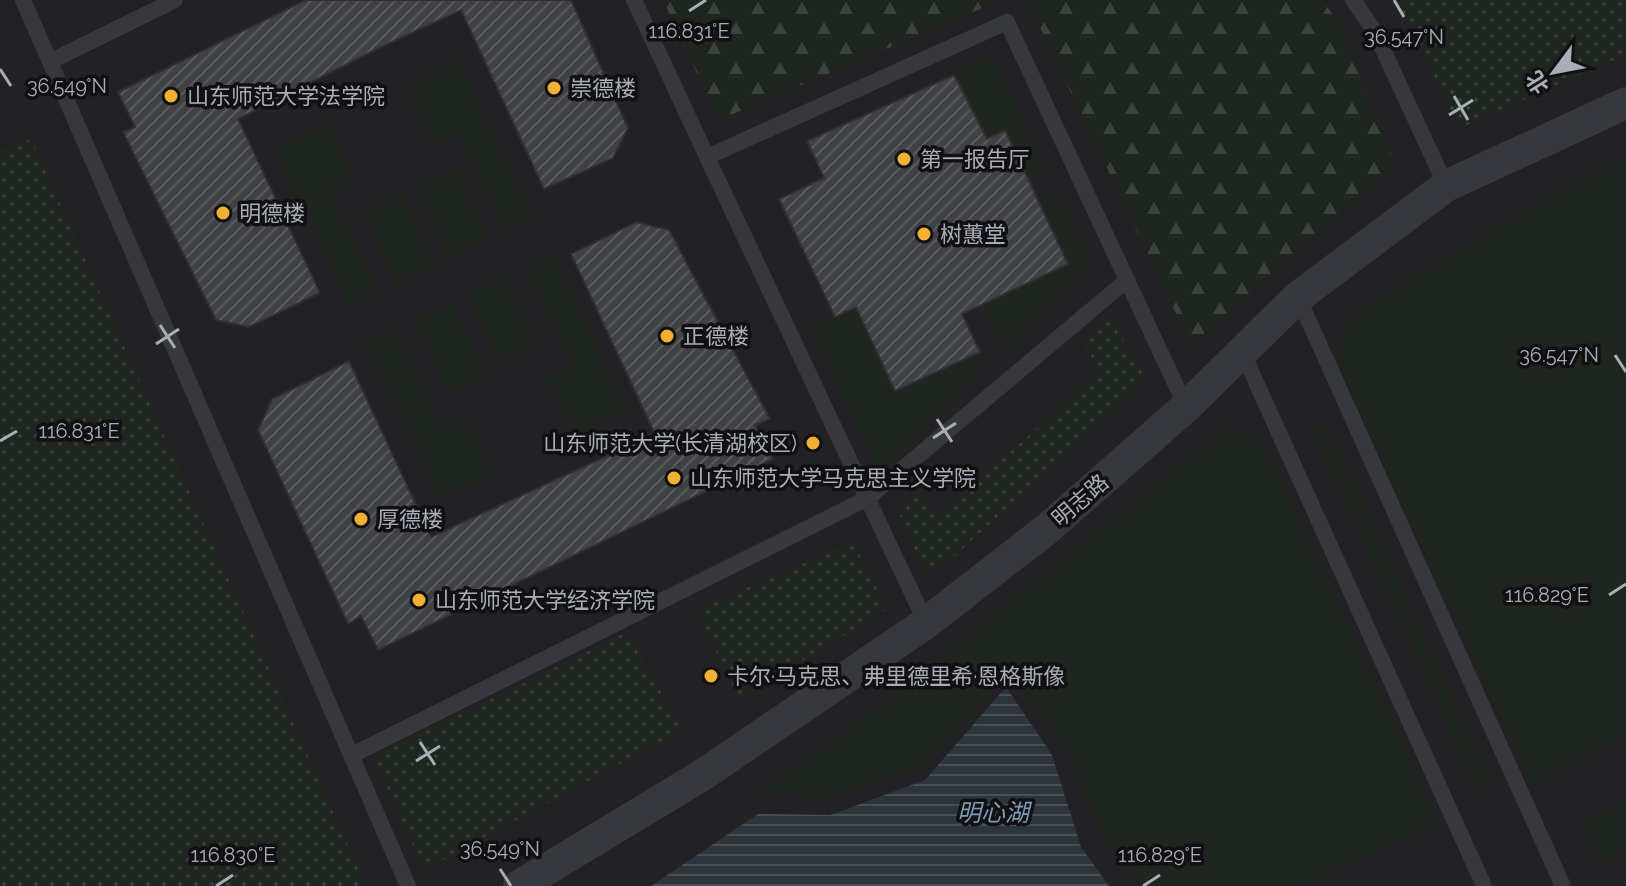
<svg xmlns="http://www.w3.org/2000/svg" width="1626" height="886" font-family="Raleway,'Noto Sans SC',sans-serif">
  <defs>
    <pattern id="grass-dots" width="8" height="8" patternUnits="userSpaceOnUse" patternTransform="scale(2)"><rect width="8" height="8" fill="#1e261f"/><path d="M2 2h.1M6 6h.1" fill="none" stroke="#3c433d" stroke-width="1.8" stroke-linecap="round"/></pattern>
    <pattern id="forest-firs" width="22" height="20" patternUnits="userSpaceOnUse" patternTransform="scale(2)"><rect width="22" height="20" fill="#1e261f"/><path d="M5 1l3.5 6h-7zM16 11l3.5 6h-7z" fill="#3c433d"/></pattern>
    <pattern id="water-rules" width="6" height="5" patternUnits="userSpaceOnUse" patternTransform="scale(2)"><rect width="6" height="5" fill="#2c353c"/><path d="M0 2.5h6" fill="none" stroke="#485056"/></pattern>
    <pattern id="building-hatch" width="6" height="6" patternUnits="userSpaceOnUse" patternTransform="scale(2)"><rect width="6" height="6" fill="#404145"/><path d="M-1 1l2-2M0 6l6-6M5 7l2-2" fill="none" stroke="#595a5e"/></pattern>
  </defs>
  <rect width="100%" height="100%" fill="#161618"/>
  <rect fill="#222225" x="0" y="0" width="1626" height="886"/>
  <g fill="url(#grass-dots)">
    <polygon points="1396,0 1626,0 1626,54 1460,128"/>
    <polygon points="31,139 366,886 0,886 0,151"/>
    <polygon points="1110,318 1146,379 945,565 924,570 900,516 918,492 938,517 1101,371 1083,344"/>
    <polygon points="853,542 887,609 739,699 697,610"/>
    <polygon points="627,632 682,730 424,870 374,757"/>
  </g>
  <g fill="url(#forest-firs)">
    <polygon points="663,0 1001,0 719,120"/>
    <polygon points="1027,0 1322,0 1343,28 1395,165 1191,345"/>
  </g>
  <g fill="#1e261f">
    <polygon points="982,56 995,60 1046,169 1028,179 1005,130 987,139 954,75"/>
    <polygon points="459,61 533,217 504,230 457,132 433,143 405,86"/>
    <polygon points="328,124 354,181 330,193 377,291 348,305 275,150"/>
    <polygon points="1626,159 1626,739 1531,783 1341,370 1342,338 1354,314 1569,184"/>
    <polygon points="454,169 488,240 449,258 416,187"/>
    <polygon points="401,193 435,265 397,283 363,212"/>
    <polygon points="1057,193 1092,260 1007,353 981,304 1068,264 1039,203"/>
    <polygon points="554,255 627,410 575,435 548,378 572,367 525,268"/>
    <polygon points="505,275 539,346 501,364 467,293"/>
    <polygon points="452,303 486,374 448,392 414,321"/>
    <polygon points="856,307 895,391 980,352 985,367 891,463 877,467 810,330"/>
    <polygon points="395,330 442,428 467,417 494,474 441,498 367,343"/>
    <polygon points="1325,420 1493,785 1477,791 1312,429"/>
    <polygon points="1226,429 1261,438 1440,821 1305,886 1149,886 1121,863 1087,800 1069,753 1009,673 922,768 824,800 755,791 848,732"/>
    <polygon points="1626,801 1626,854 1609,862 1599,861 1583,828 1589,817"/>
  </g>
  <polygon fill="url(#water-rules)" points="1006,687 1052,755 1081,847 1109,886 651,886 758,814 830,815 925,780"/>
  <g fill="url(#building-hatch)" stroke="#303034" stroke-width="2">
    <polygon points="306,0 571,0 628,128 613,158 544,189 461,10 377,49 238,119 320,293 249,327 216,320 123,132 135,127 118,92"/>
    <polygon points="954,75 987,139 1005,130 1068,264 962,314 980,352 895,391 856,307 835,317 779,199 824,178 807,141"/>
    <polygon points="636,222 669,230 770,419 755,425 773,459 378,650 361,616 348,624 258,430 272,399 349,361 431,537 655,434 571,254"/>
  </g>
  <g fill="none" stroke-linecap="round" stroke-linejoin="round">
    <g stroke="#37383d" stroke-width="16">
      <polyline points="23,0 408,886"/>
      <polyline points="634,0 707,157"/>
      <polyline points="1353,0 1375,32 1446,186"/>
      <polyline points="51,61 175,0"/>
      <polyline points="1298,297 1563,886"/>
      <polyline points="1241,349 1484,886"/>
      <polyline points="926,623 707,157 1007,22 1186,407"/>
      <polyline points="352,755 868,498 1127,280"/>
    </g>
    <polyline stroke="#37383d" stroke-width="32" points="519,886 704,774 926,623 1047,529 1186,407 1298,297 1446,186 1626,103"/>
  </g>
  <path fill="none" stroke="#a8adb8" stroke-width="3" d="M 1394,0 L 1404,17M 689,11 L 706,0M 0,69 L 11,86M 1454,96 L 1468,120M 1449,115 L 1473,100M 160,325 L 175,348M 156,344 L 179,329M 1615,355 L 1626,372M 937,419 L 952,442M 933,438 L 956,423M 0,441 L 17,431M 1609,595 L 1626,584M 420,742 L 435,765M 416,761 L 440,746M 500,869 L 511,886M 216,886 L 233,875M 1143,886 L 1160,875"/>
  <g fill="#f2b134" stroke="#111113" stroke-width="3">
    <circle cx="554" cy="88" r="8"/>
    <circle cx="171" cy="96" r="8"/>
    <circle cx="904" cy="159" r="8"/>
    <circle cx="223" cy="213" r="8"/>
    <circle cx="924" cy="234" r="8"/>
    <circle cx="667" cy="336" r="8"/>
    <circle cx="813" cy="443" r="8"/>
    <circle cx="674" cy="478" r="8"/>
    <circle cx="361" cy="519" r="8"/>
    <circle cx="419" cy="600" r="8"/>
    <circle cx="711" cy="676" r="8"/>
  </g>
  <g text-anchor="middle" stroke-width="7" stroke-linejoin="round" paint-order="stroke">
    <g font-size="22" fill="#a8adb8" stroke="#111113" text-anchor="start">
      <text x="570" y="96">崇德楼</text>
      <text x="187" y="104">山东师范大学法学院</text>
      <text x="920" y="167">第一报告厅</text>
      <text x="239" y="221">明德楼</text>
      <text x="940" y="242">树蕙堂</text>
      <text x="683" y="344">正德楼</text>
      <text x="797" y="451" text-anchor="end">山东师范大学(长清湖校区)</text>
      <text x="690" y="486">山东师范大学马克思主义学院</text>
      <text x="377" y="527">厚德楼</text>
      <text x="435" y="608">山东师范大学经济学院</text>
      <text x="727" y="684">卡尔·马克思、弗里德里希·恩格斯像</text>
    </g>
    <g font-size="22" fill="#a8adb8" stroke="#111113">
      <text transform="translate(1080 500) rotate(-41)" y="8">明志路</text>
    </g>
    <g font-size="24" font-style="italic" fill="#7f9bb3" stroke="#111113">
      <text x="993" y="821">明心湖</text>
    </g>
  </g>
  <g font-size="20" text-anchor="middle" fill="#a8adb8" stroke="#111113" stroke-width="7" stroke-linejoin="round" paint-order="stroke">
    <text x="689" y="38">116.831°E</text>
    <text x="1404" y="44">36.547°N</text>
    <text x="67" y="93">36.549°N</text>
    <text x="1559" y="362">36.547°N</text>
    <text x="79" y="438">116.831°E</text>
    <text x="1547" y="602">116.829°E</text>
    <text x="500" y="856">36.549°N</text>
    <text x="233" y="862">116.830°E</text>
    <text x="1160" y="862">116.829°E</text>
  </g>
  <g transform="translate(1554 72) rotate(238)" stroke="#111113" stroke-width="6" paint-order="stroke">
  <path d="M0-6L14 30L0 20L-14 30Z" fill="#a8adb8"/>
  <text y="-12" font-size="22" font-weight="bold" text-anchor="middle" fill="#a8adb8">北</text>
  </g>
</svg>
